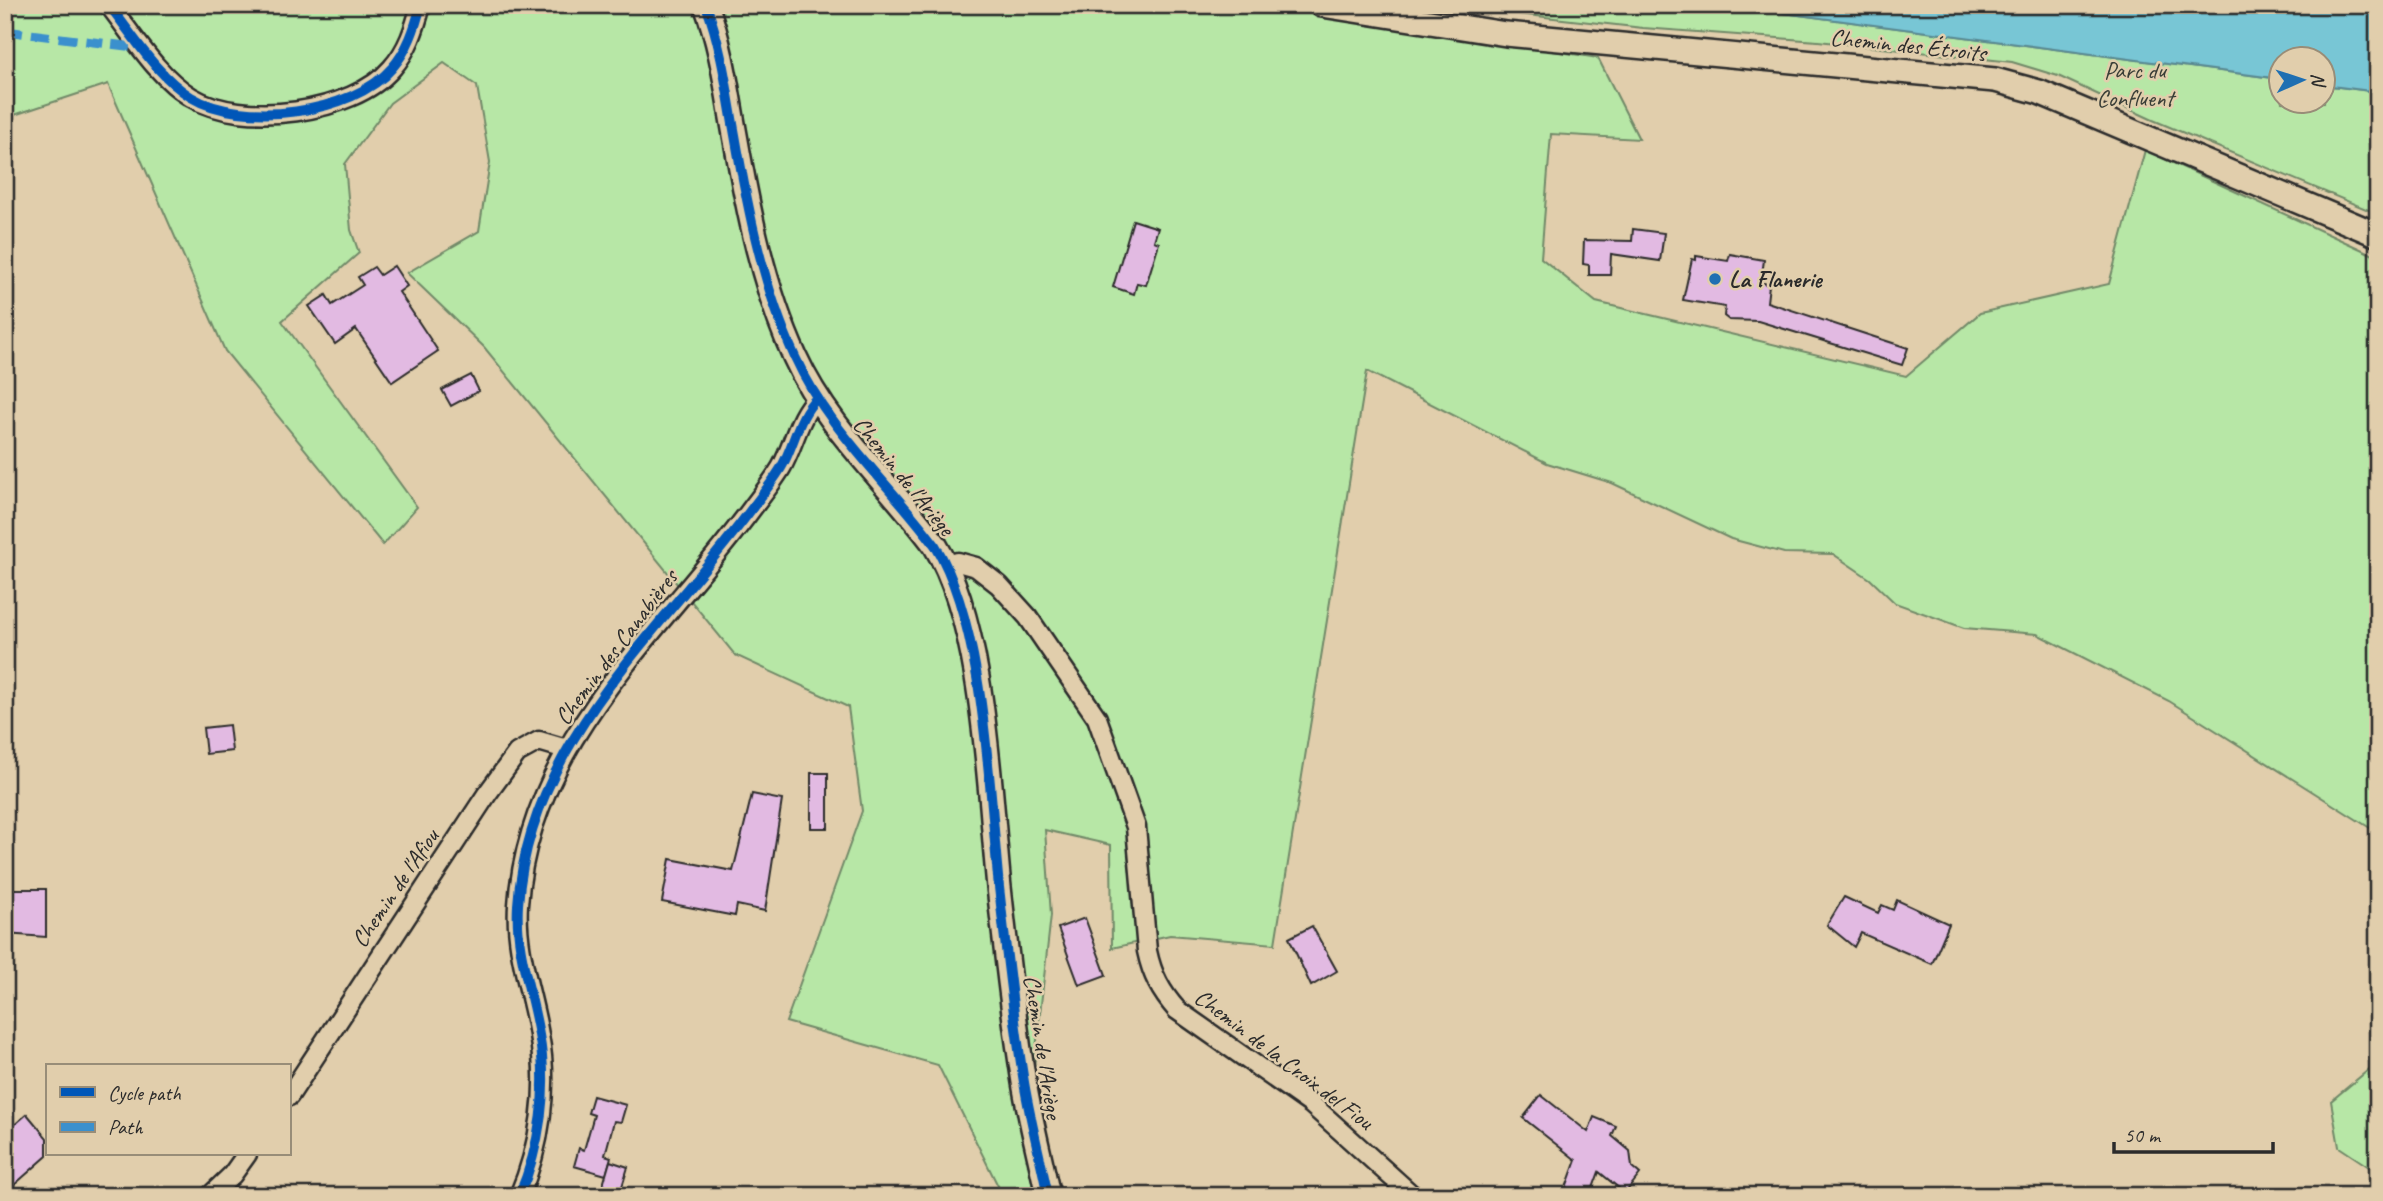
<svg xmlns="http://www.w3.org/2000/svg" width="2383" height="1201" font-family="Caveat,sans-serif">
  <rect width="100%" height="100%" fill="#e1ceac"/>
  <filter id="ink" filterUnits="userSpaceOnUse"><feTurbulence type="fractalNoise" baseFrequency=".0143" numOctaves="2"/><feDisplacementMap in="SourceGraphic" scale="14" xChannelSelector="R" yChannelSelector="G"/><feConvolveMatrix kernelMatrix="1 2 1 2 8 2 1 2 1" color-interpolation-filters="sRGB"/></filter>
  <g filter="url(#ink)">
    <g fill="#b7e7a6" stroke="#718968" stroke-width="2">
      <polygon points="5,5 1267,5 1598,58 1639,139 1551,134 1541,258 1596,302 1906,376 1980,313 2109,284 2145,150 2378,257 2378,833 2169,701 2037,634 1964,628 1895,603 1870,579 1833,554 1784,553 1731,539 1612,483 1547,463 1367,371 1275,944 1170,935 1112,948 1111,845 1045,830 1051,915 1034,1067 1055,1196 1003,1196 938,1065 786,1022 862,811 848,707 735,655 484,347 407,273 479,231 490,162 477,86 444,63 390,103 345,164 351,230 359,253 282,321 417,507 383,545 225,351 108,84 5,118"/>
      <polygon points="1437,5 1723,5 2281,79 2282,102 2324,102 2324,85 2378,92 2378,214 2153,120 2058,76 2012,62 1818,41 1643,28"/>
      <polygon points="2378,1062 2378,1173 2339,1147 2331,1101"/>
    </g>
    <polygon fill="#78c6d5" stroke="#598891" stroke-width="2" points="1723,5 2378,5 2378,92 2324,85 2324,60 2282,60 2281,79"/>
    <g fill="#e2bae2" stroke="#2b2b2b" stroke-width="2">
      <polygon points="1133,220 1158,228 1154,241 1159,243 1146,285 1137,283 1134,294 1113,287"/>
      <polygon points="1633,229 1664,233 1660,261 1611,254 1610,275 1589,275 1589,265 1583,264 1584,240 1632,241"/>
      <polygon points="1730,254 1764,260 1761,282 1769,285 1767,302 1908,348 1902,365 1758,321 1729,320 1724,316 1725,307 1683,300 1692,259 1696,260 1696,256 1728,261"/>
      <polygon points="394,266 407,286 399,292 438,351 392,382 356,329 335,344 309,306 326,295 332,305 363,285 358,277 374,267 380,275"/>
      <polygon points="471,375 479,391 451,406 442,390"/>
      <polygon points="229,725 232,751 206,754 203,728"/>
      <rect x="811" y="773" width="17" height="55"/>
      <polygon points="752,794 782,800 765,911 737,905 735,916 662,902 670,859 733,871"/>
      <polygon points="5,889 46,889 46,937 5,934"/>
      <polygon points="1844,897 1878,913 1882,905 1893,910 1897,900 1949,924 1932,964 1861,933 1854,947 1827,925"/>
      <polygon points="1085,918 1106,975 1079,985 1058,928"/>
      <polygon points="1312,926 1337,971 1311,986 1289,938"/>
      <polygon points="1541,1095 1588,1132 1594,1117 1616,1126 1612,1136 1630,1151 1632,1167 1640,1174 1625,1193 1599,1172 1590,1196 1563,1196 1576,1160 1523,1118"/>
      <polygon points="593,1096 626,1105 621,1122 614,1121 605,1155 611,1157 606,1175 574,1166 579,1148 584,1150 594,1115 588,1113"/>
      <polygon points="27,1114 47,1138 47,1156 5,1193 5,1133"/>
      <polygon points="610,1161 628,1167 621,1190 603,1185"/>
    </g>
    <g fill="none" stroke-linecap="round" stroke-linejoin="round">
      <g stroke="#2b2b2b" stroke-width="23">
        <g id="street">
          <path d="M 109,5 C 134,37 157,76 191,97 C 242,128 353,114 392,68 C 408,50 415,28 421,5"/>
          <path d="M 947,565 L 958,562 L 976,567 L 999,585 L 1028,617 L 1097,718 L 1136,827 L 1147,951 C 1152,975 1161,992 1177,1010 L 1311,1104 L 1413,1196"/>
          <polyline points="289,1096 487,794 517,753 539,741 566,749"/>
          <polyline points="210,1196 232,1175 247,1154"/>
          <path d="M 519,1196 C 540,1148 549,1087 539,1035 C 532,992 515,950 518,905 C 528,742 663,630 753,507 C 763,494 773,481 781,468 C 794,446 798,416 817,398"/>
        </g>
      </g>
      <g stroke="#2b2b2b" stroke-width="28">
        <g id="secondary">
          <path d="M 706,5 C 722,48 727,91 735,135 C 748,210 763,287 795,357 C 827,428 888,482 935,545 C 985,627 989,789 999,887 C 1006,950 1013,1014 1023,1076 C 1029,1116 1040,1156 1048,1196"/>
          <polyline points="1322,5 1506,34 1995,80 2039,92 2378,235"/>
        </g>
      </g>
      <use href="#street" stroke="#e1ceac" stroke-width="18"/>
      <use href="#secondary" stroke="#e1ceac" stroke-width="23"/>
      <polyline stroke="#3b90cd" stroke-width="9" stroke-dasharray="18 9" stroke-linecap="butt" points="5,31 142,48"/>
      <g stroke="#e1ceac" stroke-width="15">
        <g id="cycleway">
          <path d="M 109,5 C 134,37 157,76 191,97 C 242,128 353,114 392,68 C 408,50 415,28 421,5"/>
          <path d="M 706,5 C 722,48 727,91 735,135 C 748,210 763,287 795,357 C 827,428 888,482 935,545 C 985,627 989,789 999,887 C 1006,950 1013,1014 1023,1076 C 1029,1116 1040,1156 1048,1196"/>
          <path d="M 519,1196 C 540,1148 549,1087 539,1035 C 532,992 515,950 518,905 C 528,742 663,630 753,507 C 763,494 773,481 781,468 C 794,446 798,416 817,398"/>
        </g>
      </g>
      <use href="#cycleway" stroke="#0057b8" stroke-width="10"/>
    </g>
  </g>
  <circle fill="#1f6fb2" stroke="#e1ceac" stroke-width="2.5" cx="1715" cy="279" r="7"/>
  <g text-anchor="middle" stroke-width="5" stroke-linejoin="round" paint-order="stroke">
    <g font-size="24" fill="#2b2b2b" stroke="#e1ceac">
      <text transform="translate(1908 45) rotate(6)" y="8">Chemin des Étroits</text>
      <text transform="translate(904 476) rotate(51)" y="8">Chemin de l'Ariège</text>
      <text transform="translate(616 647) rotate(-53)" y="8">Chemin des Canabières</text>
      <text transform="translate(395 888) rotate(-56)" y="8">Chemin de l'Afiou</text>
      <text transform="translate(1043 1047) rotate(81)" y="8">Chemin de l'Ariège</text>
      <text transform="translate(1284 1059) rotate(37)" y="8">Chemin de la Croix del Fiou</text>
    </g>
    <g font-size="24" fill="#393e37" stroke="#e1ceac">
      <text x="2135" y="78">Parc du<tspan x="2135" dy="28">Confluent</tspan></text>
    </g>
    <g font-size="24" font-weight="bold" fill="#2b2b2b" stroke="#e1ceac" text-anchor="start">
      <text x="1729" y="287">La Flanerie</text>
    </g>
  </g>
  <rect width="2383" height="1201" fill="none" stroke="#e1ceac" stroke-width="28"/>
  <rect x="14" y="14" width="2355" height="1173" fill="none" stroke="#2b2b2b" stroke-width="2.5" filter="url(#ink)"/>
  <rect x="46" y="1064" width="245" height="91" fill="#e1ceac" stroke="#988d78" stroke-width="2"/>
  <rect x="60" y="1087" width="35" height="10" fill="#0057b8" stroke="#988d78" stroke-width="2"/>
  <text x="108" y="1100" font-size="21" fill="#2b2b2b">Cycle path</text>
  <rect x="60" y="1122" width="35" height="10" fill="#3b90cd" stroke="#988d78" stroke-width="2"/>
  <text x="108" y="1134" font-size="21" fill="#2b2b2b">Path</text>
  <g transform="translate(2302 80) rotate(87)"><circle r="33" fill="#e1ceac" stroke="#988d78" stroke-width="2"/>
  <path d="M0-5L12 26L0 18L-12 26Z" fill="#1f6fb2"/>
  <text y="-10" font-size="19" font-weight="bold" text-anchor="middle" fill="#2b2b2b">N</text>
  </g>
  <path d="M2114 1142v10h159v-10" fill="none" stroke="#2b2b2b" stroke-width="3.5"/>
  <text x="2124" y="1142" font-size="21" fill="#2b2b2b" stroke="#e1ceac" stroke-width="5" paint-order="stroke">50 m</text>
</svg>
